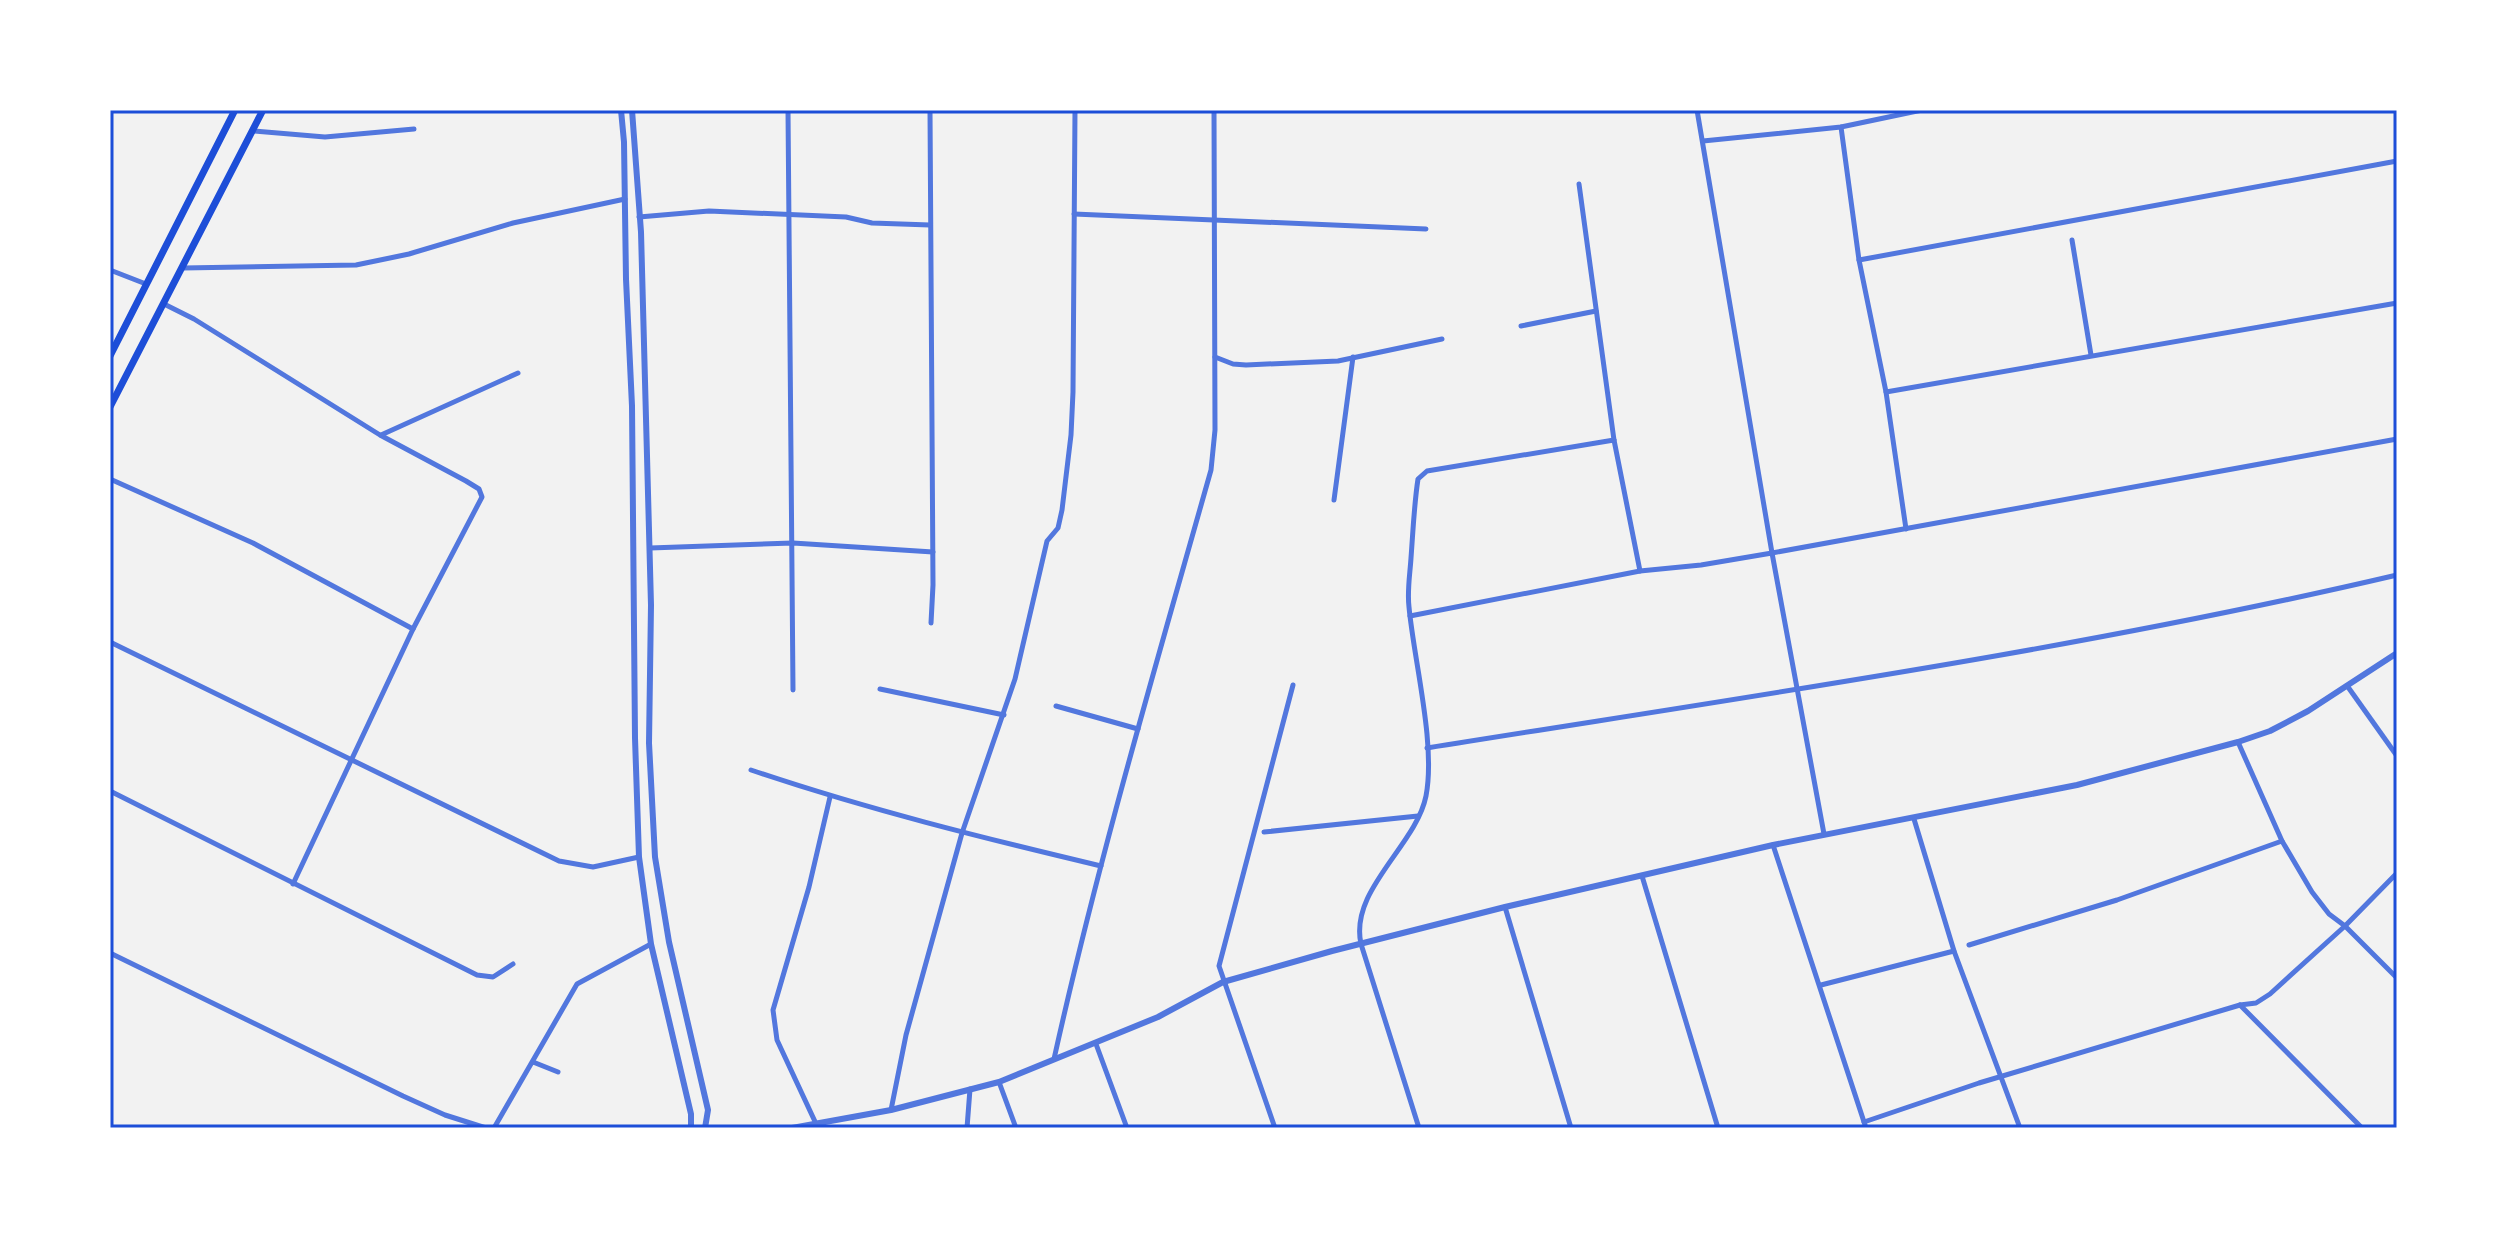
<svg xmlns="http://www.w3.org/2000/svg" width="2507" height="1238" font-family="Helvetica,sans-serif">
  <rect width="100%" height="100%" fill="#f2f2f2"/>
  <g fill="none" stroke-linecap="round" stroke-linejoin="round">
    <g stroke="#5277de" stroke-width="5">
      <polyline points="788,110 793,690"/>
      <polyline points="930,110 933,585 931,623"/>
      <polyline points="1697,110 1772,553 1824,834"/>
      <polyline points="1841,127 1859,260 1886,392 1906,529"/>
      <polyline points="254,131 325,137 414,129"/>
      <polyline points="1703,141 1841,127 1922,110"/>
      <polyline points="1579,184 1614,440 1640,571"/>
      <polyline points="1074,214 1426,229"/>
      <polyline points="639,217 709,211 846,217 872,223 930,225"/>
      <polyline points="2072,240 2091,355"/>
      <polyline points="1859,260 2397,161"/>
      <polyline points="183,268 356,265 409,254 513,223 625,199"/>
      <polyline points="110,270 146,284"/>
      <polyline points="164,304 194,319 380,435 466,481 479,489 482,497 413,629 293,884"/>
      <polyline points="1521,326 1596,311"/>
      <polyline points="1215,357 1233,364 1246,365 1338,361 1442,339"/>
      <polyline points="1886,392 2397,303"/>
      <polyline points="381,435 518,373"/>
      <polyline points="110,479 253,543 413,629"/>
      <polyline points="1334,500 1353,357"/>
      <polyline points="650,548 793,543 933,552"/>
      <polyline points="1410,616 1640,571 1701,565 1772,553 2397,439"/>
      <polyline points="110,642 559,861 593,867 639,857"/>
      <polyline points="2348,687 2397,756"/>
      <polyline points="880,689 1004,715"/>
      <polyline points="1056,706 1138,729"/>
      <polyline points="2238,742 2282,841 2312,892 2329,914 2345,926 2397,978"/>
      <path d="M 1427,748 C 1751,696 2077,650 2397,575"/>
      <path d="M 751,770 C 866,809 983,838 1101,866"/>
      <polyline points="110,791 477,975 493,977 513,964"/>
      <polyline points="1914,819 1954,951 2020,1128"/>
      <polyline points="1264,832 1418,816"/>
      <polyline points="1773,845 1866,1128"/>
      <polyline points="1642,876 1718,1128"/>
      <polyline points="1505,907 1571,1128"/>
      <polyline points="1969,945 2117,900 2282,841"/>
      <polyline points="110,953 403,1096 445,1115 486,1128"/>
      <polyline points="1821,985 1954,951"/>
      <polyline points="2240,1005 2362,1128"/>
      <polyline points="1096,1044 1127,1128"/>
      <polyline points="110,1051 110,1056"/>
      <path d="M 1054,1059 C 1098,861 1156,665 1211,470 L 1215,430 L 1214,110"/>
      <polyline points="533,1062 558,1072"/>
      <polyline points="999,1082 1016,1128"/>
      <polyline points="891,1110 906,1035 962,833 1015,679 1047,541 1058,528 1062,510 1071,435 1073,392 1075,110"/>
      <polyline points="1864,1122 1979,1083 2240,1005 2256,1003 2270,994 2345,926 2397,873"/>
      <polyline points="494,1128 577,984 651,944"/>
      <polyline points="818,1128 777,1040 773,1010 809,887 830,797"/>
      <polyline points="967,1128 970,1089"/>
      <polyline points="1275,1128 1219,966 1293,685"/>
      <path d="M 1419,1128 L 1361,944 C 1349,890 1416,846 1426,796 C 1436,744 1414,661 1409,607 C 1407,591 1410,574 1411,558 C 1413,532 1414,505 1418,479 L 1427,471 L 1614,440"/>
    </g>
    <g stroke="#5277de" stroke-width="6">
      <polyline points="621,110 624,142 626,279 632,406 635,738 639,857 651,944 691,1114 691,1128"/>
      <polyline points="632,110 641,232 651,605 649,743 655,857 669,942 708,1110 705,1128"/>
      <polyline points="792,1128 891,1110 999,1082 1158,1017 1223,982 1332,951 1505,907 1773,845 2077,785 2238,742 2270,731 2308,711 2397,653"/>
    </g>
    <g stroke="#1d4ed8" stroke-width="7">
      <polyline points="110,356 235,110"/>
      <polyline points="110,407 263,110"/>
    </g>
  </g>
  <rect width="2507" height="1238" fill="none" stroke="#ffffff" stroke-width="224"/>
  <rect x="112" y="112" width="2283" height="1014" fill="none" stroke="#1d4ed8" stroke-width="3"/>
</svg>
